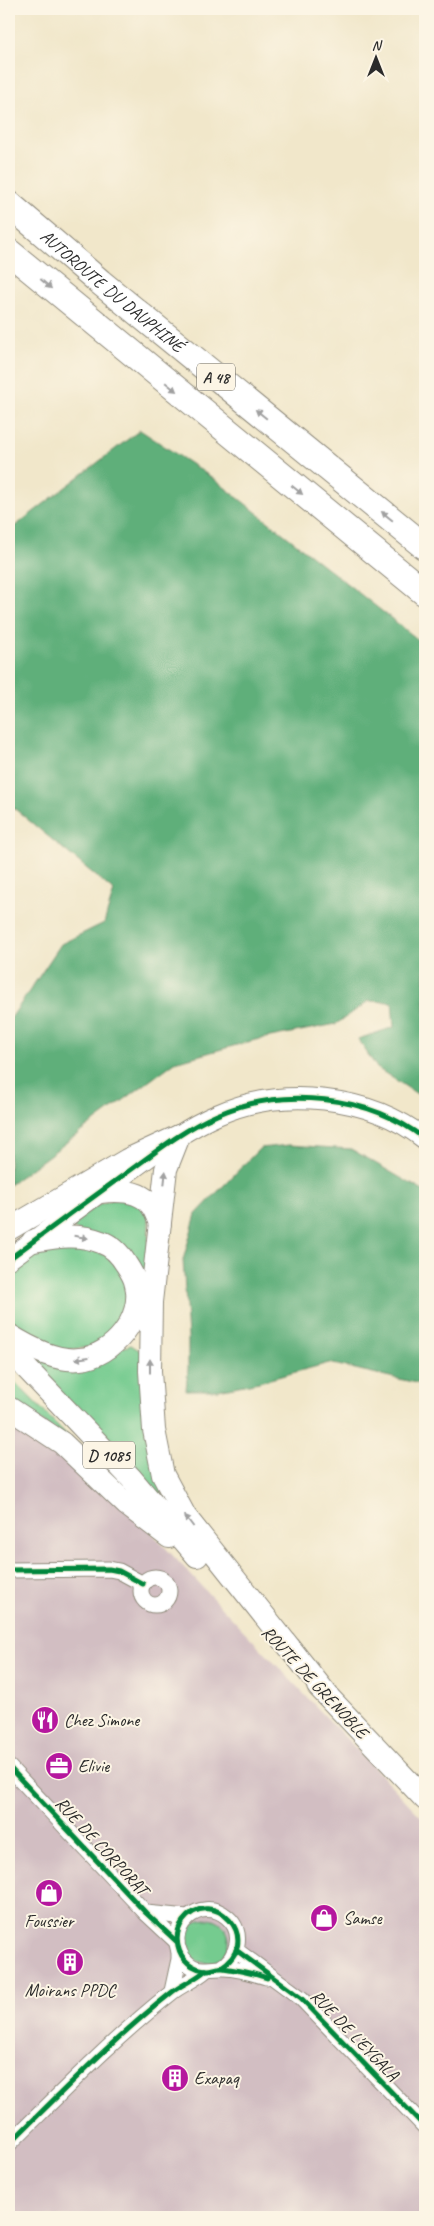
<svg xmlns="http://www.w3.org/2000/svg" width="434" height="2226" font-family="Caveat,sans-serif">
  <rect width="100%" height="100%" fill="#fcf5e5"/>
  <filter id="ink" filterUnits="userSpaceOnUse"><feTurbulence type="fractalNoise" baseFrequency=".02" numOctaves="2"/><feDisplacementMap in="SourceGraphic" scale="10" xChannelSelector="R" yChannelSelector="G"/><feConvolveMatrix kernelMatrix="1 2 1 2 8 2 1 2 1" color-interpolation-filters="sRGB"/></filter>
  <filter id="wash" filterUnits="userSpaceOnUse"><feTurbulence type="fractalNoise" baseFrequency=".0096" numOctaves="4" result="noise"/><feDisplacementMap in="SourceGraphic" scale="20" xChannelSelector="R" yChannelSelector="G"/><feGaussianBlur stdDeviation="1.12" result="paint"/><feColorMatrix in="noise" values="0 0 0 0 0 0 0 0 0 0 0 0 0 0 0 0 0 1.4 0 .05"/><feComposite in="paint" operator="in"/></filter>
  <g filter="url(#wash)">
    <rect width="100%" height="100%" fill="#f1e7ca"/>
    <polygon fill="#d2bec2" points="9,1379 202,1587 425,1821 425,2217 9,2217"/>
    <g fill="#74cb8f" stroke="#507b5d">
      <polygon points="121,1197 141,1204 149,1216 147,1291 134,1260 67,1225 99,1204"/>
      <polygon points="67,1241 113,1258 125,1278 127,1306 119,1329 102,1346 53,1351 9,1328 9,1272 38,1250"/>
      <polygon points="131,1345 142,1352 162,1496 157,1498 48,1385 33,1358 118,1349"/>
      <polygon points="9,1376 73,1441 9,1400"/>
      <circle cx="207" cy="1941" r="22"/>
    </g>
    <g fill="#5faf7a" stroke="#456d52">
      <polygon points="140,430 214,479 425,645 425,1099 377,1068 358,1039 394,1027 392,1002 369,1001 336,1024 255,1040 175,1062 9,1185 9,1021 61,944 104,923 114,891 9,804 9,529 15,526"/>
      <polygon points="289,1145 351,1149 425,1192 425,1385 329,1363 259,1382 218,1390 186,1390 188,1369 188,1337 183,1260 196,1214 260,1148"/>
    </g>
  </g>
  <g filter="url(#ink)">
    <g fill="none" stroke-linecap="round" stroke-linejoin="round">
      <g stroke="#8e897a" stroke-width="17">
        <g id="street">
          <polyline points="9,1570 109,1569 119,1571 143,1584"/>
          <circle cx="155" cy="1591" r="14"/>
          <polyline points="9,1767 146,1913 177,1942"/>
          <polyline points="146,1913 187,1917"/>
          <polyline points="236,1950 301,1998 425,2127"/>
          <path d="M 220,1968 C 238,1957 245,1932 227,1917 C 200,1894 162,1929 183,1958 C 195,1974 205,1968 221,1968 C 234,1967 253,1973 266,1977"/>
          <polyline points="172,1991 179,1959 179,1950"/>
          <path d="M 9,2144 C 61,2093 114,2038 171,1993 C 182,1984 195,1980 206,1970"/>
        </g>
      </g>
      <g stroke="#8e897a" stroke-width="22">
        <path id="secondary" d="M 9,1259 C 47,1231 86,1202 125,1174 C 154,1153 184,1129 217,1115 C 282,1086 369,1095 425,1139"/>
      </g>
      <g stroke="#8e897a" stroke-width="24">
        <g id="primary">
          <polyline points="179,1136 166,1169 151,1302 150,1371 154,1430 163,1475 185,1516 328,1696"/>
          <path d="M 100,1192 C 117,1190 140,1190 151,1205 C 155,1210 157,1217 160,1223"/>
          <polyline points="9,1229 127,1160 179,1136"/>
          <path d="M 9,1335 C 28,1347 56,1362 80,1359 C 113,1356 144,1318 136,1285 C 135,1278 130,1270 126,1264 C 120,1254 113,1246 101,1242 C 78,1233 57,1237 33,1241"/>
          <polyline points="9,1350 131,1478 197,1556"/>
          <polyline points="9,1408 62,1443 127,1505 169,1537"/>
          <polyline points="318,1686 425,1799"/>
        </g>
      </g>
      <g stroke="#8e897a" stroke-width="28">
        <g id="highway">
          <path id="s1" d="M 9,204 L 100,282 L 425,547"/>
          <polyline points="9,252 425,593"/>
        </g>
      </g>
      <use href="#street" stroke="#fff" stroke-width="15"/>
      <use href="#secondary" stroke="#fff" stroke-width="20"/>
      <use href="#primary" stroke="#fff" stroke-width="22"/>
      <use href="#highway" stroke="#fff" stroke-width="26"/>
      <g stroke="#fcf5e5" stroke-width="8">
        <g id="cycleway">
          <path d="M 9,1259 C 47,1231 86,1202 125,1174 C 154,1153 184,1129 217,1115 C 282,1086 369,1095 425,1139"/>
          <polyline points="9,1570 109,1569 119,1571 143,1584"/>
          <polyline points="9,1767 146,1913 177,1942"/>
          <polyline points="236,1950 301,1998 425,2127"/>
          <path d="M 220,1968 C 266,1940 212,1884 183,1921 C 178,1928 176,1937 178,1946 C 181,1960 193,1970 208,1970 C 213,1970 218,1967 223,1968 C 237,1970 253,1973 267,1978"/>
          <path d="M 9,2144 C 61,2093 114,2038 171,1993 C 182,1984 195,1980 206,1970"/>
        </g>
      </g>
      <use href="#cycleway" stroke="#00873e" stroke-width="5"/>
    </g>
    <defs><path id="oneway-solid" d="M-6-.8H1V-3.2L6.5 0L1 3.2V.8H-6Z" transform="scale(1.25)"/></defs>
    <g fill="#a0a0a0">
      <use href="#oneway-solid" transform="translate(46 284) rotate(41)"/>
      <use href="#oneway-solid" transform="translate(171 387) rotate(39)"/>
      <use href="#oneway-solid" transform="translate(261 414) rotate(-141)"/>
      <use href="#oneway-solid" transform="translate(297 490) rotate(39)"/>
      <use href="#oneway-solid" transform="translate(387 516) rotate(-141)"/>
      <use href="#oneway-solid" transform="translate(165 1178) rotate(-84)"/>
      <use href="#oneway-solid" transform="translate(81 1237) rotate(9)"/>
      <use href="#oneway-solid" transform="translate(82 1358) rotate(173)"/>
      <use href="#oneway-solid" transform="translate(150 1366) rotate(-90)"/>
      <use href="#oneway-solid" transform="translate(189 1521) rotate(-127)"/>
    </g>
  </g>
  <defs>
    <g id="restaurant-disc" transform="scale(1.4375)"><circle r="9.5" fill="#b5179e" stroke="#fcf5e5"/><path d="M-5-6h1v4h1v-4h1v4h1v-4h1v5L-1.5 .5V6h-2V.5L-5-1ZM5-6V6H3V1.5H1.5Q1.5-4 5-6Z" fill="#fff"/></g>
    <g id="office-disc" transform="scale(1.4375)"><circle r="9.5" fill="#b5179e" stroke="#fcf5e5"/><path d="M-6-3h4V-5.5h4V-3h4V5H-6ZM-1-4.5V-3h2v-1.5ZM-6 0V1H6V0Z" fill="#fff"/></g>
    <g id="shop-disc" transform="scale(1.4375)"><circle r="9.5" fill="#b5179e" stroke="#fcf5e5"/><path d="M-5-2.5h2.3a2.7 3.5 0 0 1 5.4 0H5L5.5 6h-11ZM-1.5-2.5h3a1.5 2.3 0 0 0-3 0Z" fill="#fff"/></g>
    <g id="building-disc" transform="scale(1.4375)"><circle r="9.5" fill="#b5179e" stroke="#fcf5e5"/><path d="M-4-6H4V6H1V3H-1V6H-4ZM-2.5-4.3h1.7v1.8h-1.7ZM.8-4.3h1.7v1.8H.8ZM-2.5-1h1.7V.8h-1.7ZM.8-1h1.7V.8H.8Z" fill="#fff"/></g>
  </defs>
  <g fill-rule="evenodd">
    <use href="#restaurant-disc" x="45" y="1720"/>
    <use href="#office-disc" x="59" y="1766"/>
    <use href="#shop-disc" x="49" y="1893"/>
    <use href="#shop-disc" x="324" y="1918"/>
    <use href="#building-disc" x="70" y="1962"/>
    <use href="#building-disc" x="175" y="2078"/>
  </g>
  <g text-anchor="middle" stroke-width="4" stroke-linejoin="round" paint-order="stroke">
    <g fill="#fcf5e5" stroke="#6a6863" stroke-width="1">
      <rect x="197" y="363.5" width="38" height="27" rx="4"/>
      <rect x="83" y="1441.5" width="52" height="27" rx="4"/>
    </g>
    <g font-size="16" font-weight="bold" fill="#2b2b2b">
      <text x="216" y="383">A 48</text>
      <text x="109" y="1461">D 1085</text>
    </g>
    <g font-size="18" fill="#2b2b2b" stroke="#fcf5e5">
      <text dy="6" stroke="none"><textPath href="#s1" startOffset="135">AUTOROUTE DU DAUPHINÉ</textPath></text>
      <text transform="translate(315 1682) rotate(47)" y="6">ROUTE DE GRENOBLE</text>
      <text transform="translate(102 1846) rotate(47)" y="6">RUE DE CORPORAT</text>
      <text transform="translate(355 2035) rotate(46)" y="6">RUE DE L'EYGALA</text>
    </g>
    <g font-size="18" fill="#2b2b2b" stroke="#fcf5e5" text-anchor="start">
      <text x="64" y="1726">Chez Simone</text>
      <text x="78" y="1772">Elivie</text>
      <text x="343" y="1924">Samse</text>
      <text x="49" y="1927" text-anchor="middle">Foussier</text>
      <text x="70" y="1996" text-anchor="middle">Moirans PPDC</text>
      <text x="194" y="2084">Exapaq</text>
    </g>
  </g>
  <rect width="434" height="2226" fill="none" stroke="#fcf5e5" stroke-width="30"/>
  <g transform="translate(376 58)" stroke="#fcf5e5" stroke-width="4" paint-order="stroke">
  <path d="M0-4L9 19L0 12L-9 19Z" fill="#2b2b2b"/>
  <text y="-8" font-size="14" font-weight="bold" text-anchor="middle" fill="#2b2b2b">N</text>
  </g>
</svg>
